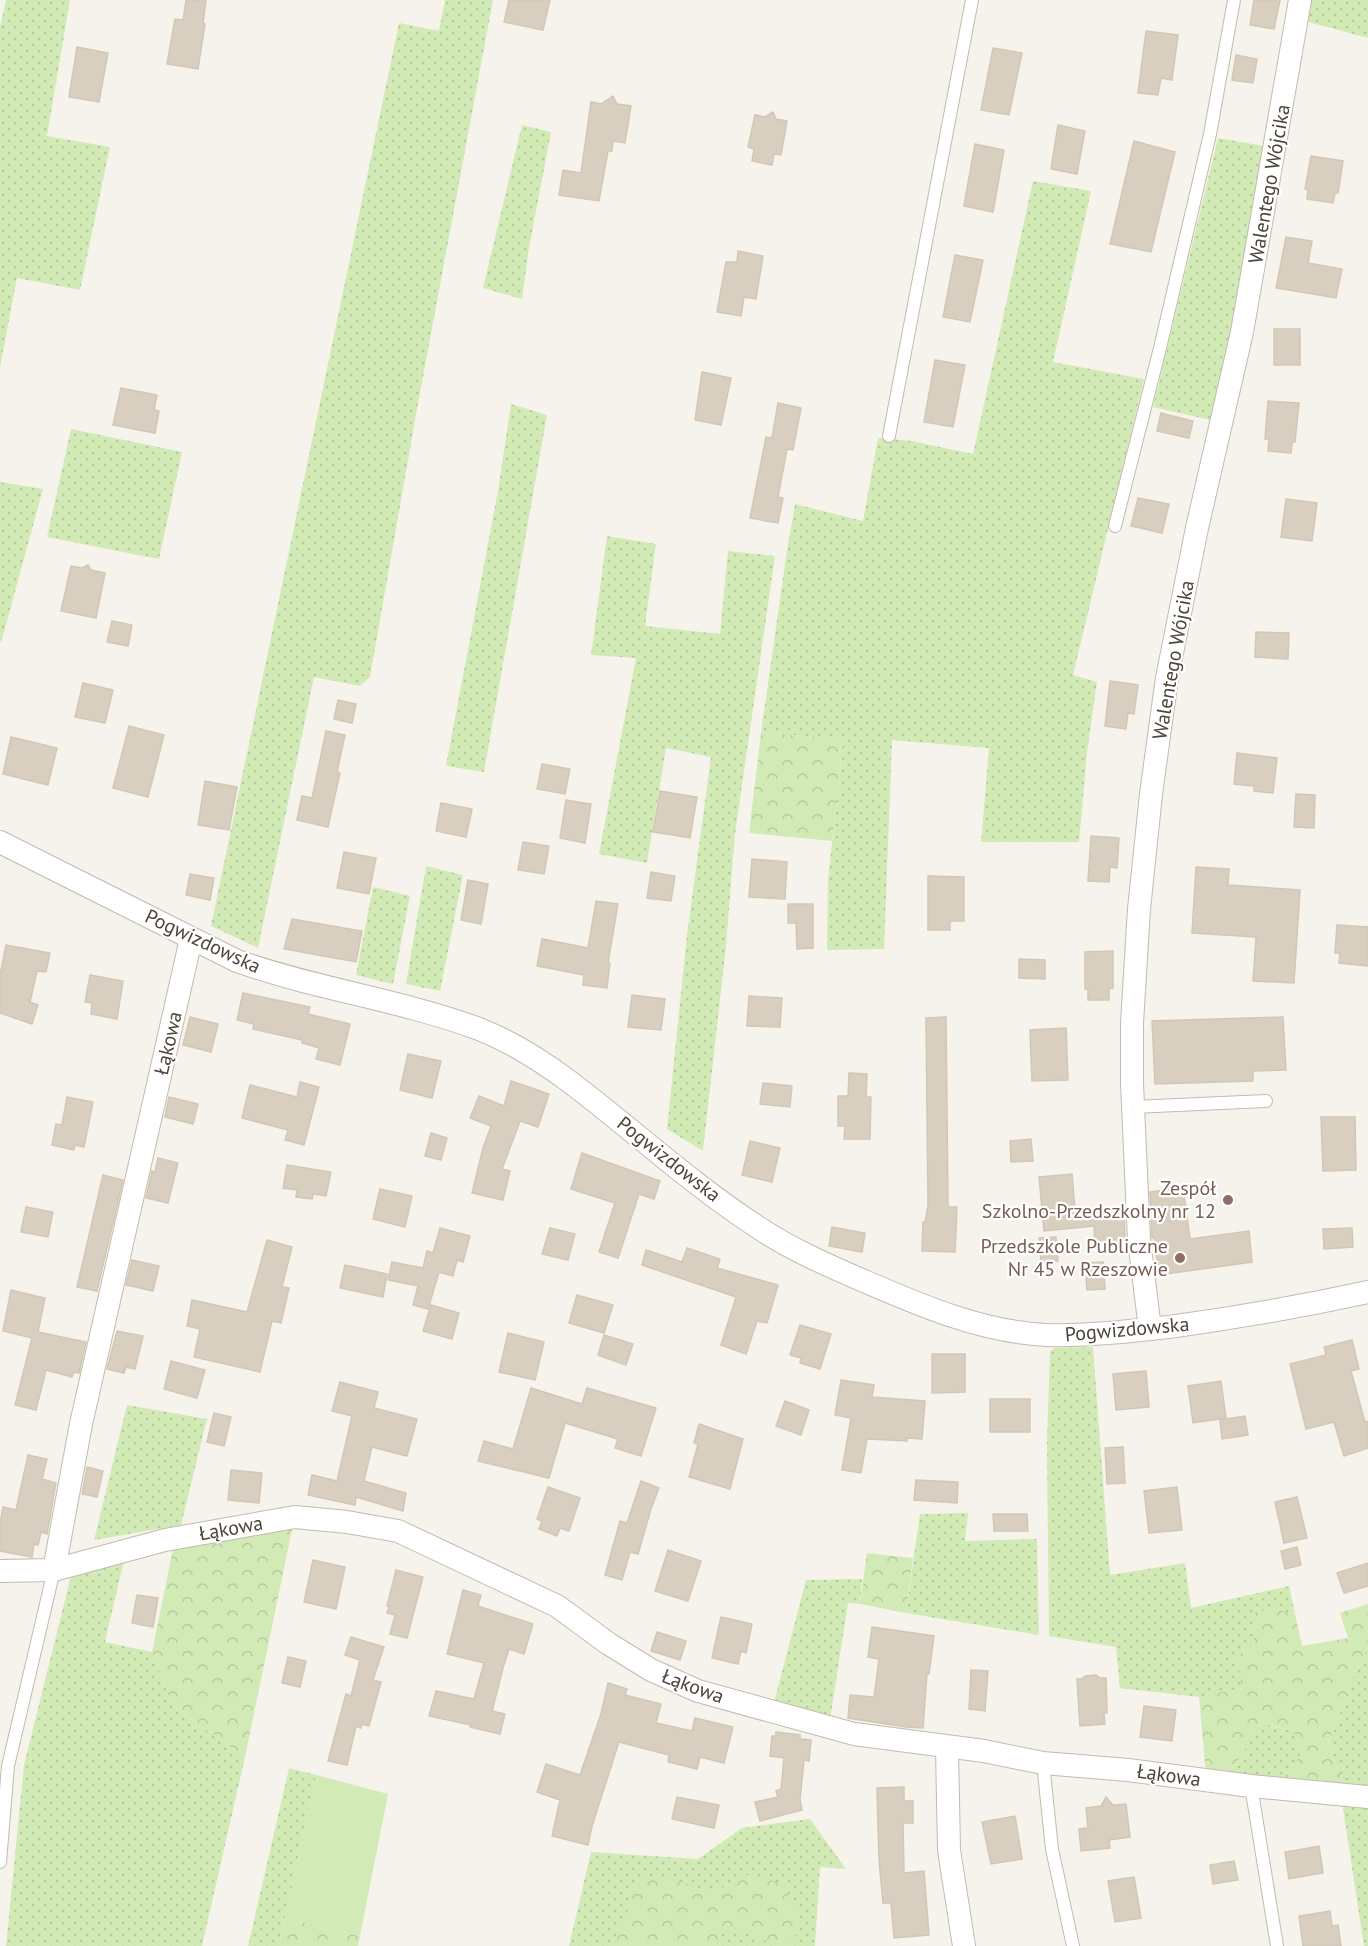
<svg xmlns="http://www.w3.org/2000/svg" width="1368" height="1946" font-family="'PT Sans',sans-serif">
  <defs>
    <pattern id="grass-dots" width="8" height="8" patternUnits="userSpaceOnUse" patternTransform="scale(1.5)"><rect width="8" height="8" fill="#d2eab5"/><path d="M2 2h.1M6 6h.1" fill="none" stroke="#b6ca9c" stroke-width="1.8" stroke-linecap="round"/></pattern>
    <pattern id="forest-crowns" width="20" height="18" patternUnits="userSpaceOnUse" patternTransform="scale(1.5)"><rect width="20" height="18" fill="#d2eab5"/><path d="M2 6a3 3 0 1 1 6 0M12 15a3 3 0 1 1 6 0" fill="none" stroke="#b6ca9c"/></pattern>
  </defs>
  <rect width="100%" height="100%" fill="#f6f3ec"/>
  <g fill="url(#grass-dots)">
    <polygon points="6,0 70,0 47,136 110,147 80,290 17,278 0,367 0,27"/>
    <polygon points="445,0 493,0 417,409 370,677 360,686 314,677 258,948 211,926 399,23 439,31"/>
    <polygon points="1311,0 1368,0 1368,38 1308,22"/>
    <polygon points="522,125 551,132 529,248 522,299 483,288"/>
    <polygon points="1218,138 1270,147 1215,421 1153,407"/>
    <polygon points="1033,181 1091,191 1053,362 1144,379 1073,675 1097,682 1087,752 1079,842 981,842 989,748 892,740 884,949 827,950 828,880 843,739 761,733 786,557 795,504 863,521 878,438 912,441 973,454"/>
    <polygon points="511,404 547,415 484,772 446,766 498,491"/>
    <polygon points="71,429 182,452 159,559 47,537"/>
    <polygon points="0,482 43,489 1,643 0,642"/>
    <polygon points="607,536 656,544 645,626 720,634 728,551 775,556 735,834 726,946 703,1151 667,1129 687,935 711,757 666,748 647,863 599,854 636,658 591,655"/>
    <polygon points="426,866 463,875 440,991 406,984"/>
    <polygon points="373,887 410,896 393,984 356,975"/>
    <polygon points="1093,1347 1110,1575 1185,1563 1191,1608 1289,1586 1295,1614 1273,1609 1254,1645 1237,1655 1243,1688 1199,1697 1120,1688 1116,1647 1049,1636 1047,1442 1050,1352 1054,1348"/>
    <polygon points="127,1405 207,1419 181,1525 94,1540"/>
    <polygon points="968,1513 965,1541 1037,1539 1039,1635 906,1613 920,1514"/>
    <polygon points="125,1556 105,1642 152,1652 173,1707 245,1757 202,1946 6,1946 24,1765 71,1576"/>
    <polygon points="862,1579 860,1604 848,1603 830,1719 773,1706 806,1580"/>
    <polygon points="1368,1648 1368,1789 1346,1788 1328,1744 1358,1665"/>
    <polygon points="1261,1723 1293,1731 1302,1753 1280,1782 1228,1776"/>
    <polygon points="289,1768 316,1775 279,1946 248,1946"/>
    <polygon points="1342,1802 1368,1803 1368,1946 1364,1946"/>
    <polygon points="810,1819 846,1869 820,1867 815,1946 569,1946 591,1852 698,1859 742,1828"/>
  </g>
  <g fill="url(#forest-crowns)">
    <polygon points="761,733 843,739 832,841 749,833"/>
    <polygon points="293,1525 245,1757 173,1707 152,1652 173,1549"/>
    <polygon points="867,1553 913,1558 906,1613 860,1604"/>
    <polygon points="1368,1604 1368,1648 1358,1665 1328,1744 1346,1788 1280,1782 1302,1753 1293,1731 1262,1723 1228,1776 1206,1775 1199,1697 1242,1688 1237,1655 1254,1645 1252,1613 1273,1609 1295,1614 1302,1646 1348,1638 1340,1613"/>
    <polygon points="742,1874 782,1883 803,1924 787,1946 776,1946 752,1934 723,1933 717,1946 611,1946 631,1902 628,1889 644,1878 678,1880 712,1895"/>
    <polygon points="285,1918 360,1936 358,1946 279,1946"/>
  </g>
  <polygon fill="#d2eab5" points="316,1775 388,1794 360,1936 285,1918"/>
  <g fill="#d8cfc1" stroke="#d3c7b4" stroke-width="1.5">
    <polygon points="186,0 206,0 203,23 205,24 198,69 167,64 175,19 183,20"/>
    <polygon points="509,0 550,0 543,30 504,22"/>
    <polygon points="1254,0 1280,0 1274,29 1250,25"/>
    <polygon points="1146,31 1178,35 1172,80 1161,78 1158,95 1138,93"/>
    <polygon points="77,47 108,53 99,102 69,97"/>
    <polygon points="993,48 1022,53 1009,115 981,110"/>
    <polygon points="1236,55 1257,59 1253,83 1232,80"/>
    <polygon points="613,96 617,104 631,106 625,143 613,141 612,151 608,151 599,201 559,195 563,170 581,173 591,102 601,104"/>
    <polygon points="773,112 776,119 787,121 781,155 774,154 772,165 752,161 754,149 748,147 755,115 765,117"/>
    <polygon points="1058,125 1085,131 1077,174 1051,169"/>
    <polygon points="1134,141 1175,152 1151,252 1110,244"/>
    <polygon points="975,144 1004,150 993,212 964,206"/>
    <polygon points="1311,156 1343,161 1338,193 1335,193 1333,203 1307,199 1308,190 1305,189"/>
    <polygon points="1286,237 1312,241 1308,263 1342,269 1336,298 1276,288"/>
    <polygon points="738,251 763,256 756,299 744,297 741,316 717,312 726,262 737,262"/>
    <polygon points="955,255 983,260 970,322 943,317"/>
    <rect x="1274" y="329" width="26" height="36"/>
    <polygon points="935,360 965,365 953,427 924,422"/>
    <polygon points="702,372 731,378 721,425 695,420"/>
    <polygon points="121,388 157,395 154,410 159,411 155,433 113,425"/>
    <polygon points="1268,401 1299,403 1295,442 1292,442 1291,453 1268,451 1269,439 1265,439"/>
    <polygon points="778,403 801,408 793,450 787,449 778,497 783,498 778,523 750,518 766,437 772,438"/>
    <polygon points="1161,413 1193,421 1189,438 1157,431"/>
    <polygon points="1138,498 1169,504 1162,533 1131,526"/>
    <polygon points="1286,499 1317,503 1312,541 1281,537"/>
    <polygon points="88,565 91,570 105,573 96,618 61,611 71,566 82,568"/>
    <polygon points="112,621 132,625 128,646 107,642"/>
    <polygon points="1256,632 1289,633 1288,659 1255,657"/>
    <polygon points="1110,681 1138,685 1134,714 1128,713 1126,729 1105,726"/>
    <polygon points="83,683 113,690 105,723 75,717"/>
    <polygon points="338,700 356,704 352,723 334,719"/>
    <polygon points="129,726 164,735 148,797 113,788"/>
    <polygon points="326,731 345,735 337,772 340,773 328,827 297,820 302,796 312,798"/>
    <polygon points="11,737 57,748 48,785 3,774"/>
    <polygon points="1237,753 1277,758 1273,793 1254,791 1254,786 1234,784"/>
    <polygon points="542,764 570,769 565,794 537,789"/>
    <polygon points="205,781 237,787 229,830 198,825"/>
    <polygon points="660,791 697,797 690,838 653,832"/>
    <polygon points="1296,794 1315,795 1314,828 1294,827"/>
    <polygon points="566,800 591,804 585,843 560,838"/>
    <polygon points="441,803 472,809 466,837 436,831"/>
    <polygon points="1091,836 1119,838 1117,868 1110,867 1109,882 1088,881"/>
    <polygon points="523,842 549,846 544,874 518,870"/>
    <polygon points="344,852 376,858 369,894 337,888"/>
    <polygon points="752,859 787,862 785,899 749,897"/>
    <polygon points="1196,867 1229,869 1228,885 1300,890 1294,983 1253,981 1256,937 1192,933"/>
    <polygon points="651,872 675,876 671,901 647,898"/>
    <polygon points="190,874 214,878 210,900 186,895"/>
    <polygon points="928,876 964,877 964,921 950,921 950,930 928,930"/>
    <polygon points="468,880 488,884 481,924 461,920"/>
    <polygon points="596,901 618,904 608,963 610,963 607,988 583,985 584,975 537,966 542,939 588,948"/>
    <polygon points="788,904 813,904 813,948 797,949 796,923 788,923"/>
    <polygon points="292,919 362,931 356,962 284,949"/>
    <polygon points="1337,925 1368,927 1368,966 1339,963 1340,953 1335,953"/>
    <polygon points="6,945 50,953 46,972 37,971 30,1002 38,1005 32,1024 0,1013 0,975"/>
    <polygon points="1113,951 1113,988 1109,989 1109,1000 1088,1000 1088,989 1085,989 1085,952"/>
    <polygon points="1019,959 1045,960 1045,979 1019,978"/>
    <polygon points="90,975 123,981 117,1019 91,1014 92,1003 85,1002"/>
    <polygon points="243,993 310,1007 308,1014 350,1024 340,1065 316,1059 319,1048 302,1043 302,1040 253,1029 254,1024 237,1020"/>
    <polygon points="632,995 665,999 661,1030 628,1027"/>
    <polygon points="749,996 782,998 780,1027 747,1026"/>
    <polygon points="190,1017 218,1024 211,1052 183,1045"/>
    <polygon points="946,1017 948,1207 957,1207 955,1252 922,1251 923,1222 925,1223 928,1206 926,1018"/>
    <polygon points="1283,1017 1286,1070 1253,1071 1253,1081 1155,1084 1152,1021"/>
    <polygon points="1066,1028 1068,1080 1032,1081 1030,1030"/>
    <polygon points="408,1054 441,1061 432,1098 400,1090"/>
    <polygon points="849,1073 867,1074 866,1097 871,1097 870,1139 844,1139 845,1126 838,1126 838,1096 848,1096"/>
    <polygon points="511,1081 549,1094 538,1127 520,1121 502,1169 510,1171 503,1200 472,1193 483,1148 491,1126 470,1118 479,1096 504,1106"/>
    <polygon points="300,1082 319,1087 304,1145 285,1140 288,1130 242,1118 250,1085 297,1097"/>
    <polygon points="763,1083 792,1086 790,1107 760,1104"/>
    <polygon points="67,1097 93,1102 84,1147 75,1145 74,1150 52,1145 56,1124 62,1125"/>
    <polygon points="169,1097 198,1104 193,1124 165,1117"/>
    <polygon points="1321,1117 1355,1117 1356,1170 1323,1171"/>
    <polygon points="431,1133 447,1138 441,1160 425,1156"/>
    <polygon points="1031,1139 1033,1161 1011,1162 1010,1141"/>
    <polygon points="750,1141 780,1148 772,1182 742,1175"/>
    <polygon points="582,1153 660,1181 654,1199 639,1194 618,1258 599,1252 615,1203 571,1189"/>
    <polygon points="158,1158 178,1163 168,1203 146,1198 152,1171 155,1172"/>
    <polygon points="287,1165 331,1172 326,1196 313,1194 312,1199 296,1197 297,1190 283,1188"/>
    <polygon points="1072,1174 1075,1210 1124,1207 1125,1240 1113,1240 1113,1245 1095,1247 1094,1226 1044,1231 1039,1177"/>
    <polygon points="103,1175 123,1180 97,1291 77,1287"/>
    <polygon points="1183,1188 1190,1239 1249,1231 1252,1262 1159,1275 1154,1238 1152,1238 1150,1192"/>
    <polygon points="380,1189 412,1196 405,1227 373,1219"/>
    <polygon points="26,1207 53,1212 48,1237 21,1232"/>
    <polygon points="832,1227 865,1233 862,1252 829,1246"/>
    <polygon points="440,1228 470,1236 463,1262 457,1260 453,1276 439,1272 428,1309 413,1305 418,1286 388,1280 392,1262 423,1268 427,1251 433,1253"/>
    <polygon points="550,1228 575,1234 568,1260 542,1254"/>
    <polygon points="1352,1228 1353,1247 1324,1249 1323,1229"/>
    <polygon points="1056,1237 1058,1261 1041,1262 1039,1238"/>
    <polygon points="267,1240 292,1247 282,1287 289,1288 281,1323 272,1321 260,1372 194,1357 200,1329 187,1326 192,1300 247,1312"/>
    <polygon points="687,1248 720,1259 717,1268 778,1285 767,1323 757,1321 746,1354 721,1345 736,1297 642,1265 646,1250 682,1262"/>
    <polygon points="132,1260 159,1266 153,1291 126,1285"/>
    <polygon points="1103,1262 1105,1289 1087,1290 1085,1263"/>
    <polygon points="345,1265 387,1274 383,1297 340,1288"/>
    <polygon points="11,1290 45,1298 38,1332 86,1342 79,1373 74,1372 72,1377 46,1370 36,1410 15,1405 32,1338 3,1331"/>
    <polygon points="577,1295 613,1305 604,1333 569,1323"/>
    <polygon points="431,1305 459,1313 452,1339 423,1331"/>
    <polygon points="800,1325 831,1334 820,1369 800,1363 801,1358 790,1355"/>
    <polygon points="117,1331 143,1336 135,1369 126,1367 124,1373 107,1369"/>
    <polygon points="508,1333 544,1342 535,1380 499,1372"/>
    <polygon points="604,1335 633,1344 626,1365 598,1355"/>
    <polygon points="1352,1340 1359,1369 1351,1371 1365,1422 1368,1421 1368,1448 1344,1456 1334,1422 1306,1429 1290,1364 1326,1355 1324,1347"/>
    <polygon points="932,1354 965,1354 965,1392 932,1393"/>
    <polygon points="171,1361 205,1370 197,1398 164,1389"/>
    <polygon points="1146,1371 1149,1407 1116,1410 1113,1374"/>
    <polygon points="841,1380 874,1385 872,1397 925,1401 922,1439 907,1438 907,1441 867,1439 861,1473 842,1470 851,1418 835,1415"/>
    <polygon points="1221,1381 1226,1418 1193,1423 1188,1386"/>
    <polygon points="340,1382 378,1392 374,1408 417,1419 407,1456 372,1447 364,1481 406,1493 403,1511 356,1497 355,1505 308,1495 312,1475 337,1481 352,1416 332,1411"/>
    <polygon points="531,1388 582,1404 587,1388 656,1408 641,1456 615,1448 618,1439 565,1423 549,1478 478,1461 484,1441 513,1449"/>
    <rect x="990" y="1399" width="40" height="33"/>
    <polygon points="785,1401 809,1410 801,1435 776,1426"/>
    <polygon points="214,1413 231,1417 224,1446 207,1442"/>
    <polygon points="1245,1416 1248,1435 1222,1439 1220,1420"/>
    <polygon points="699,1424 743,1439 730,1489 689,1477 698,1444 694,1443"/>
    <polygon points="1123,1447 1125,1483 1107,1484 1105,1448"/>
    <polygon points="28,1455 47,1459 42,1479 56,1483 47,1534 41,1532 38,1545 34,1544 32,1557 0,1551 0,1524 3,1507 16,1510"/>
    <polygon points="87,1467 103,1471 97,1497 82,1494"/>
    <polygon points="231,1470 262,1473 259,1503 228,1500"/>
    <polygon points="916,1480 958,1482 957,1503 914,1500"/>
    <polygon points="641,1481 659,1488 651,1509 638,1554 630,1552 622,1580 605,1575 620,1521 627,1523"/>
    <polygon points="548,1487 580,1498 569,1531 560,1528 557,1536 539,1529 542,1521 537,1519"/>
    <polygon points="1177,1487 1182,1530 1149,1533 1144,1491"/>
    <polygon points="1297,1497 1307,1538 1284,1543 1275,1502"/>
    <polygon points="993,1514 1027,1514 1028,1531 994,1531"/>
    <polygon points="1297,1547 1301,1565 1285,1569 1281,1551"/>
    <polygon points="668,1550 701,1561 688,1601 655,1591"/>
    <polygon points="313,1560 345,1567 336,1609 304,1602"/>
    <polygon points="1368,1563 1368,1586 1344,1593 1337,1573"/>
    <polygon points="396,1570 423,1577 407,1638 390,1634 395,1615 387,1613 389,1607 387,1606"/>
    <polygon points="463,1590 481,1595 478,1606 533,1624 524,1654 509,1649 503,1668 492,1711 505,1714 500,1734 470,1727 471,1725 429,1716 436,1691 474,1699 484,1663 447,1654"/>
    <polygon points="137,1595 158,1598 153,1627 132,1623"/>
    <polygon points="721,1617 752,1624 746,1653 741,1651 738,1664 712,1658"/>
    <polygon points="872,1627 934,1636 929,1674 927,1674 923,1728 906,1727 848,1718 850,1695 874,1697 879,1659 868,1657"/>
    <polygon points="657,1632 686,1641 680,1660 651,1651"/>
    <polygon points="351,1637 384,1647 373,1680 381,1682 369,1726 362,1724 361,1728 356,1726 347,1765 328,1761 346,1694 351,1696 360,1660 345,1655"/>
    <polygon points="288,1657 306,1661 300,1687 282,1683"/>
    <polygon points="971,1670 988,1671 985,1711 969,1709"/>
    <polygon points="1096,1675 1100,1678 1106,1678 1107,1713 1104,1713 1105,1724 1080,1726 1077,1679 1082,1679 1085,1676"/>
    <polygon points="608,1683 627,1689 625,1695 661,1704 656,1723 692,1731 695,1718 733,1727 724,1763 700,1757 697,1769 668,1762 669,1755 619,1742 592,1826 588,1845 552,1836 560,1800 537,1792 546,1764 580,1775 601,1714"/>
    <polygon points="1144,1706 1176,1710 1172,1741 1140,1737"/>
    <polygon points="776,1732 800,1735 800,1739 811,1740 809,1761 804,1760 800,1800 802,1810 760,1821 755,1802 778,1797 776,1791 781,1789 784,1758 770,1756 772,1736 776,1736"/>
    <polygon points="904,1787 904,1801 913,1801 913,1823 903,1823 904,1873 924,1871 929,1935 894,1938 891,1903 883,1903 879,1860 877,1788"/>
    <polygon points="677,1797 719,1805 714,1828 672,1819"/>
    <polygon points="1106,1797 1113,1805 1126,1804 1130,1837 1109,1840 1110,1848 1081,1851 1079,1829 1088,1828 1086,1808 1101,1806"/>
    <polygon points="1015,1816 1022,1859 991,1864 982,1822"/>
    <polygon points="1319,1846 1323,1873 1289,1879 1285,1852"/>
    <polygon points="1234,1861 1238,1880 1213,1884 1210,1865"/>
    <polygon points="1134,1877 1141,1918 1115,1922 1108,1881"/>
    <polygon points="1330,1911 1332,1926 1338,1925 1341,1946 1303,1946 1299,1916"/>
  </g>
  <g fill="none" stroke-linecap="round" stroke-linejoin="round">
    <g stroke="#c2bbae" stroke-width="14">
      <g id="service">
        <polyline points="889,436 972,0"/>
        <polyline points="1115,526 1160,348 1210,134 1234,0"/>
        <polyline points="1133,1107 1266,1101"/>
        <polyline points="1043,1763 1052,1849 1073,1946"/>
        <polyline points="1251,1786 1277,1946"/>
        <polyline points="0,1862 8,1766 54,1570"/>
      </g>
    </g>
    <g stroke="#c2bbae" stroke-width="24">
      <g id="minor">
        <path d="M 0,842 L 237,961 C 316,989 401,1000 479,1029 C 512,1042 542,1061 570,1082 C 632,1129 690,1183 756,1226 C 790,1249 827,1265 864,1281 C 922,1306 982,1332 1046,1335 C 1089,1336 1134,1331 1176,1326 C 1241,1317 1304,1306 1368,1292"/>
        <polyline points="1150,1329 1139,1240 1132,1083 1132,1023 1139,909 1151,794 1167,678 1197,528 1242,332 1300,0"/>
        <polyline points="54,1570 81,1424 191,939"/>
        <polyline points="0,1571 54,1570 165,1540 295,1517 347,1522 398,1531 557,1606 609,1644 651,1670 698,1691 854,1734 984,1751 1043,1763 1128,1770 1251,1786 1368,1797"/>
        <polyline points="947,1748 949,1850 964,1946"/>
      </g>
    </g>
    <use href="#service" stroke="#fff" stroke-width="12"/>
    <use href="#minor" stroke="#fff" stroke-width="22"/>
  </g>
  <g fill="#8d6e63" stroke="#fff" stroke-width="2">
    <circle cx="1228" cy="1200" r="6"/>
    <circle cx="1180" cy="1258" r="6"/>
  </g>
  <g text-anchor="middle" stroke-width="4.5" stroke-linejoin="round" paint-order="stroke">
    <g font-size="20" fill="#4b4439" stroke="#fff">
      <text transform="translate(1269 184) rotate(-80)" y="7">Walentego Wójcika</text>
      <text transform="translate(1173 660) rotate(-80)" y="7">Walentego Wójcika</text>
      <text transform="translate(203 941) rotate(25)" y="7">Pogwizdowska</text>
      <text transform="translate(168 1043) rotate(-77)" y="7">Łąkowa</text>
      <text transform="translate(669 1159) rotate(38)" y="7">Pogwizdowska</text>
      <text transform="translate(1127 1329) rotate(-5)" y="7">Pogwizdowska</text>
      <text transform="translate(231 1528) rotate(-10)" y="7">Łąkowa</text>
      <text transform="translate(693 1686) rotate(20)" y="7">Łąkowa</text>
      <text transform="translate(1169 1775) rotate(8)" y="7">Łąkowa</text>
    </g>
    <g font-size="20" fill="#785e54" stroke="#fff" text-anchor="end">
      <text x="1216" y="1195">Zespół<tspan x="1216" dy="23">Szkolno-Przedszkolny nr 12</tspan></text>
      <text x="1168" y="1253">Przedszkole Publiczne<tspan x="1168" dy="23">Nr 45 w Rzeszowie</tspan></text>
    </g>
  </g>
</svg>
